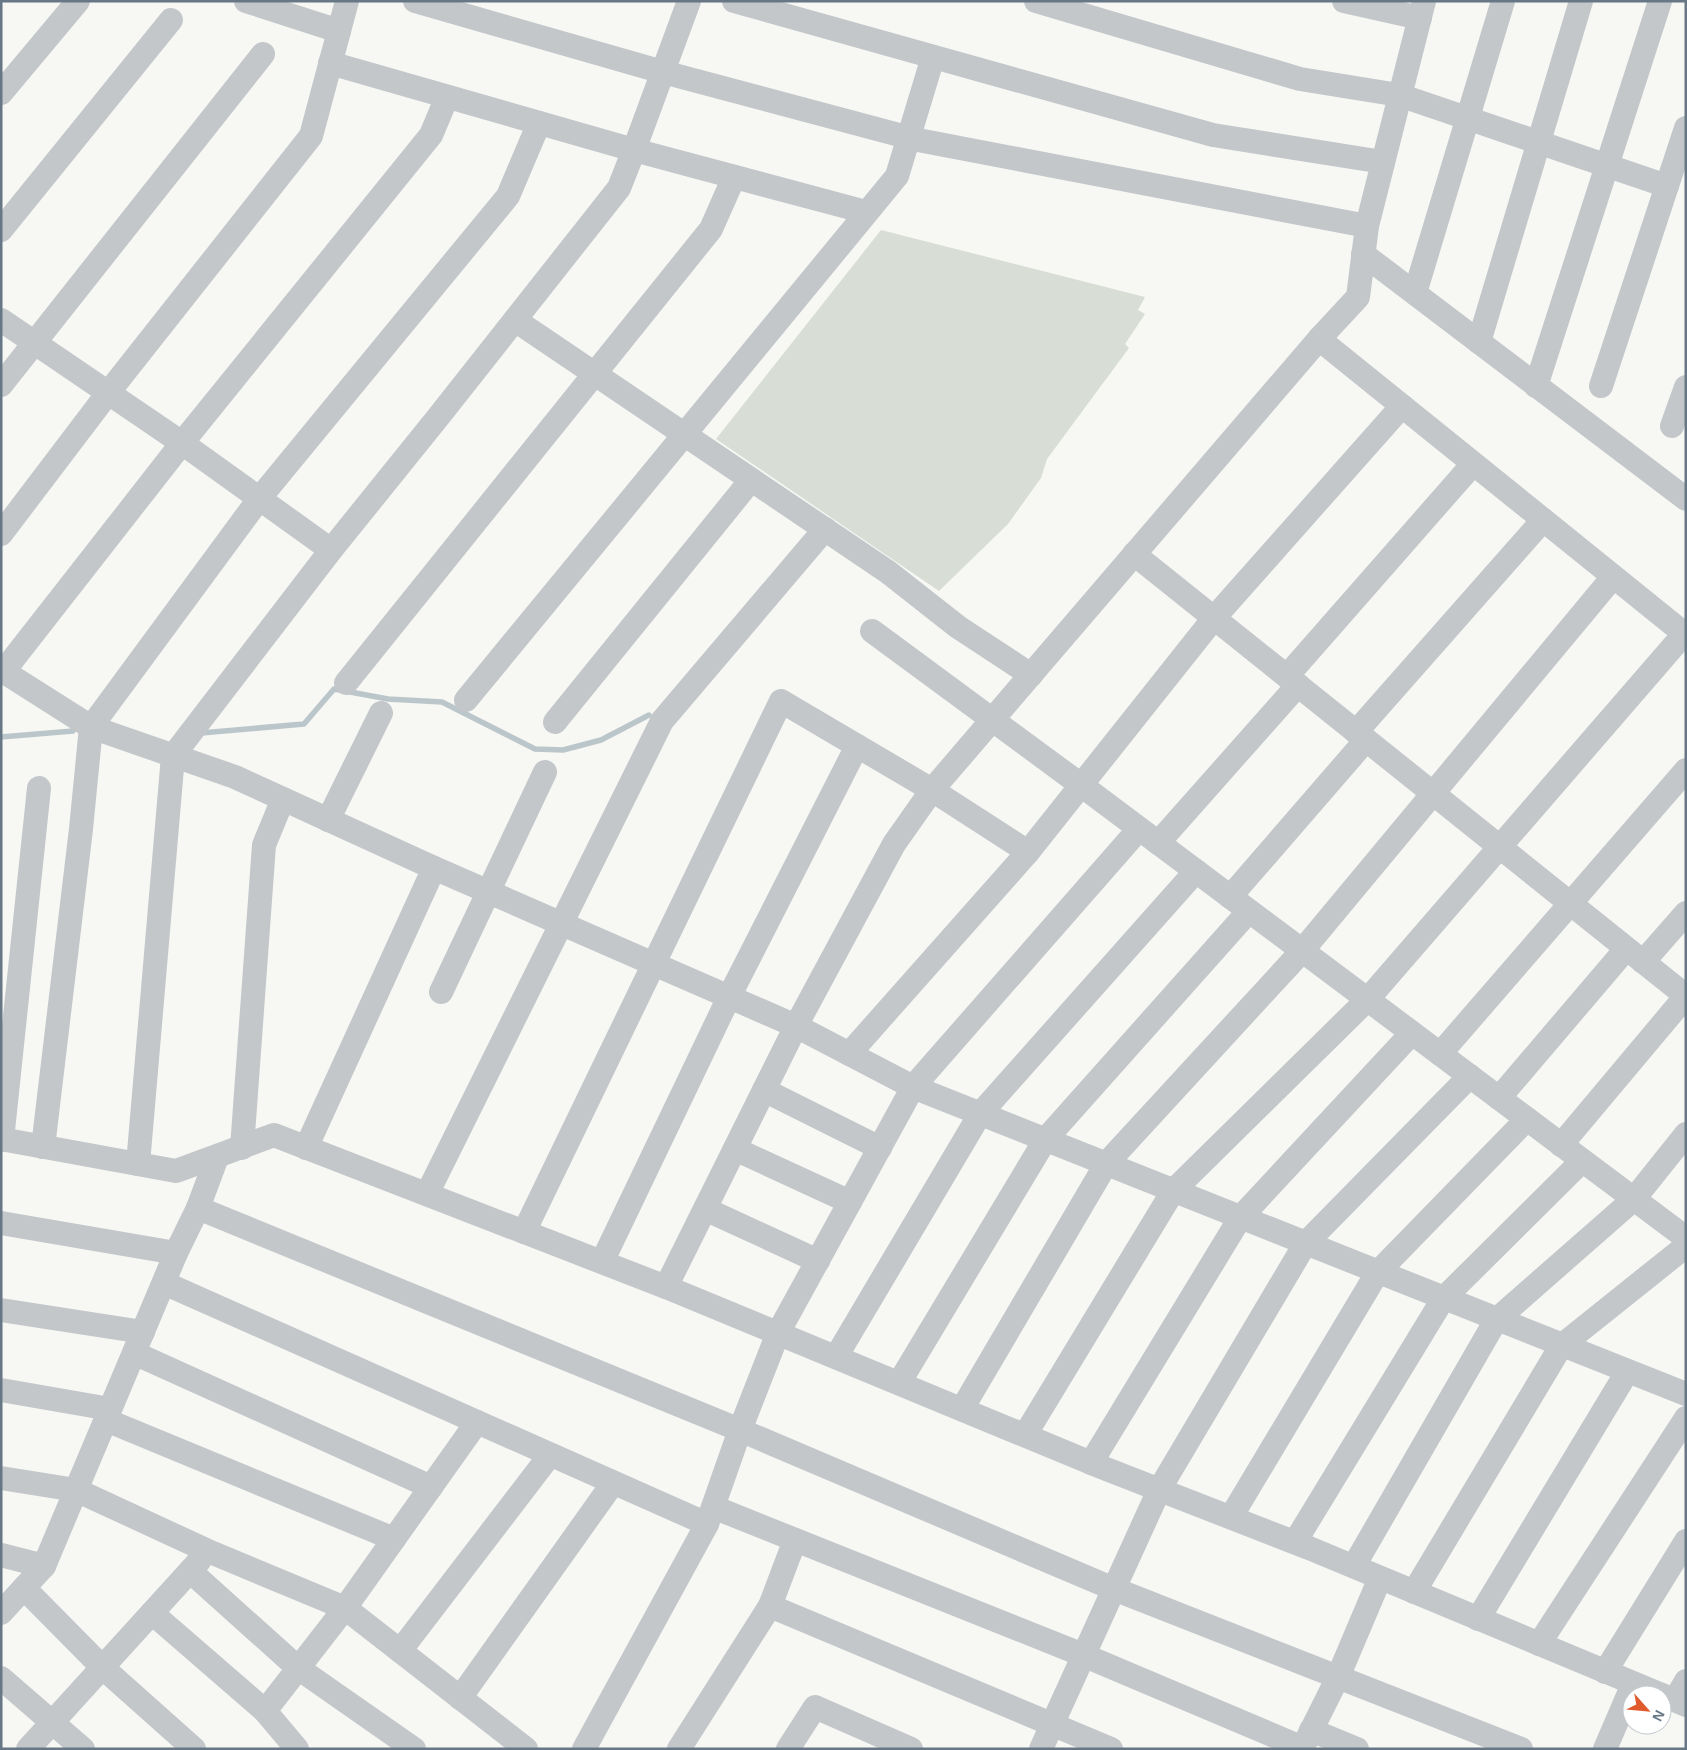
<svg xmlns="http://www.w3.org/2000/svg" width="1687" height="1750" font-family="Arial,sans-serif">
  <rect width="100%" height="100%" fill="#f7f7f4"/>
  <polygon fill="#d8ded5" points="881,230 1145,297 1138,310 1145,314 1125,344 1129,348 1047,459 1041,478 1008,524 939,591 716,439"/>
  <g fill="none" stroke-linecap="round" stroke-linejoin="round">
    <g stroke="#bbc6ca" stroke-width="5.5">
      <polyline points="201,733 304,724 334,689 388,699 442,702 535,749 563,750 601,740 649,715"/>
      <polyline points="1,737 73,731"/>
    </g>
    <g stroke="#c3c7ca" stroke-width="24">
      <polyline points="246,1 339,31"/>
      <polyline points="415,1 663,72 918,140 1367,226"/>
      <polyline points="734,1 1213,135 1383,162"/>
      <polyline points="1036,1 1300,79 1399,95 1667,186"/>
      <polyline points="1344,1 1420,18"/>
      <polyline points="330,63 634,150 866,212"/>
      <polyline points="1,93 78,1"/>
      <polyline points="1,230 171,20"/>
      <polyline points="1363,254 1686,499"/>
      <polyline points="1415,293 1503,1"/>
      <polyline points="1,320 182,443 331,550"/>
      <polyline points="515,320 888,572 958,627 1031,675"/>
      <polyline points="1319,339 1686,635"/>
      <polyline points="1479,342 1581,1"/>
      <polyline points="1,385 263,54"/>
      <polyline points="1536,386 1660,1"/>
      <polyline points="1601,386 1686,128"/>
      <polyline points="1672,426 1686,387"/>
      <polyline points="1,534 108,393 311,136 347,1"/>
      <polyline points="1134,554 1686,996"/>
      <polyline points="872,631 1081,785 1686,1238"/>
      <polyline points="1,670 91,727 235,777 434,868 796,1026 913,1087 1686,1394"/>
      <polyline points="3,672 182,443 431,135 447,97"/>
      <polyline points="1287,676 1473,464"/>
      <polyline points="346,683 711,229 734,177"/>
      <polyline points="466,700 897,176 933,57"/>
      <polyline points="555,722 751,480"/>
      <polyline points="1356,732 1543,520"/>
      <polyline points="328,820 381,713"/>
      <polyline points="1158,843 1298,685"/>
      <polyline points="1230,897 1366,740"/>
      <polyline points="1643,962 1686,913"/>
      <polyline points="441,992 545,772"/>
      <polyline points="849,1054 1028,852 1214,618 1402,406"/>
      <polyline points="1440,1054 1686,770"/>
      <polyline points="764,1090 880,1148"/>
      <polyline points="1499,1098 1626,949"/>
      <polyline points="1,1139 176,1171 274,1135 666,1287 1101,1467 1309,1548 1662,1695"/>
      <polyline points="2,1140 39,788"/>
      <polyline points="1561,1145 1686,996"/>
      <polyline points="43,1147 81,829 91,727 259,499 508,196 539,123"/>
      <polyline points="242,1148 264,845 283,799"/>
      <polyline points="306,1148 434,868"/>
      <polyline points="735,1149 850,1202"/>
      <polyline points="138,1164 173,756 331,550 439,416 619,188 634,150 689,1"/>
      <polyline points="427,1194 662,721 825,529"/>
      <polyline points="198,1208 740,1430 1114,1589 1521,1749"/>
      <polyline points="705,1209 818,1261"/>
      <polyline points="1,1223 176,1253"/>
      <polyline points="524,1232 781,701 932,790 1028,852"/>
      <polyline points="602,1262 729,997 857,746"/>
      <polyline points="164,1283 707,1524"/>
      <polyline points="666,1287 796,1026 894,844 932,790 1319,339 1358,297 1367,226 1424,1"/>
      <polyline points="1,1310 143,1332"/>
      <polyline points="134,1353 431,1487"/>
      <polyline points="836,1357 980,1114 1196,871"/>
      <polyline points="899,1383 1045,1140 1249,911"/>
      <polyline points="1,1390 110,1409"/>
      <polyline points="962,1409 1106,1164 1302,951 1613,577"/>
      <polyline points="106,1420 394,1539"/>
      <polyline points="1025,1435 1173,1191 1368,999 1684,634"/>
      <polyline points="1091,1463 1240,1218 1412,1033"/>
      <polyline points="1,1478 76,1490 208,1551 345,1608 526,1749"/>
      <polyline points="713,1507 1083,1655 1303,1748"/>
      <polyline points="1231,1517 1377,1273 1527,1119"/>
      <polyline points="1295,1542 1443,1299 1582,1161"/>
      <polyline points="1,1555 44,1566"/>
      <polyline points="1354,1566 1496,1320 1634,1199 1686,1134"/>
      <polyline points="190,1571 298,1668 414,1749"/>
      <polyline points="24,1588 102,1667 194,1749"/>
      <polyline points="1414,1592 1561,1346 1686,1246"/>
      <polyline points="770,1606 1111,1749"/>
      <polyline points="1,1613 44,1566 176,1253 198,1208 217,1157"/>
      <polyline points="152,1613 265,1711"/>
      <polyline points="1478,1619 1627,1372"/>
      <polyline points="1539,1644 1686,1418"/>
      <polyline points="400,1651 550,1455"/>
      <polyline points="1605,1672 1686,1541"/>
      <polyline points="1,1678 83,1749"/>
      <polyline points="1662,1695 1686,1705"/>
      <polyline points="460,1698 613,1483"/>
      <polyline points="1675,1700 1686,1681"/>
      <polyline points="1311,1730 1357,1749"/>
      <polyline points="28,1749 200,1560"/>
      <polyline points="297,1749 265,1711 345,1608 477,1422"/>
      <polyline points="584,1749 707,1524 740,1430 778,1333 913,1087 1139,829"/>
      <polyline points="679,1749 770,1606 795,1540"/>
      <polyline points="788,1749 815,1707 911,1749"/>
      <polyline points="1041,1749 1159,1490 1305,1244 1470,1076"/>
      <polyline points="1302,1749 1338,1677 1380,1578"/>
      <polyline points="1605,1749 1633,1684"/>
    </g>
  </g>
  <rect width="1687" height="1750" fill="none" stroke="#677785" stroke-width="5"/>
  <g transform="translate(1647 1710) rotate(117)"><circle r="24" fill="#ffffff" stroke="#c2c9ce"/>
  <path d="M0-4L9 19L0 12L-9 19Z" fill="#e05a2b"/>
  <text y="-8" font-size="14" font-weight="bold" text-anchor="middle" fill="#677785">N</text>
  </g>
</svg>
